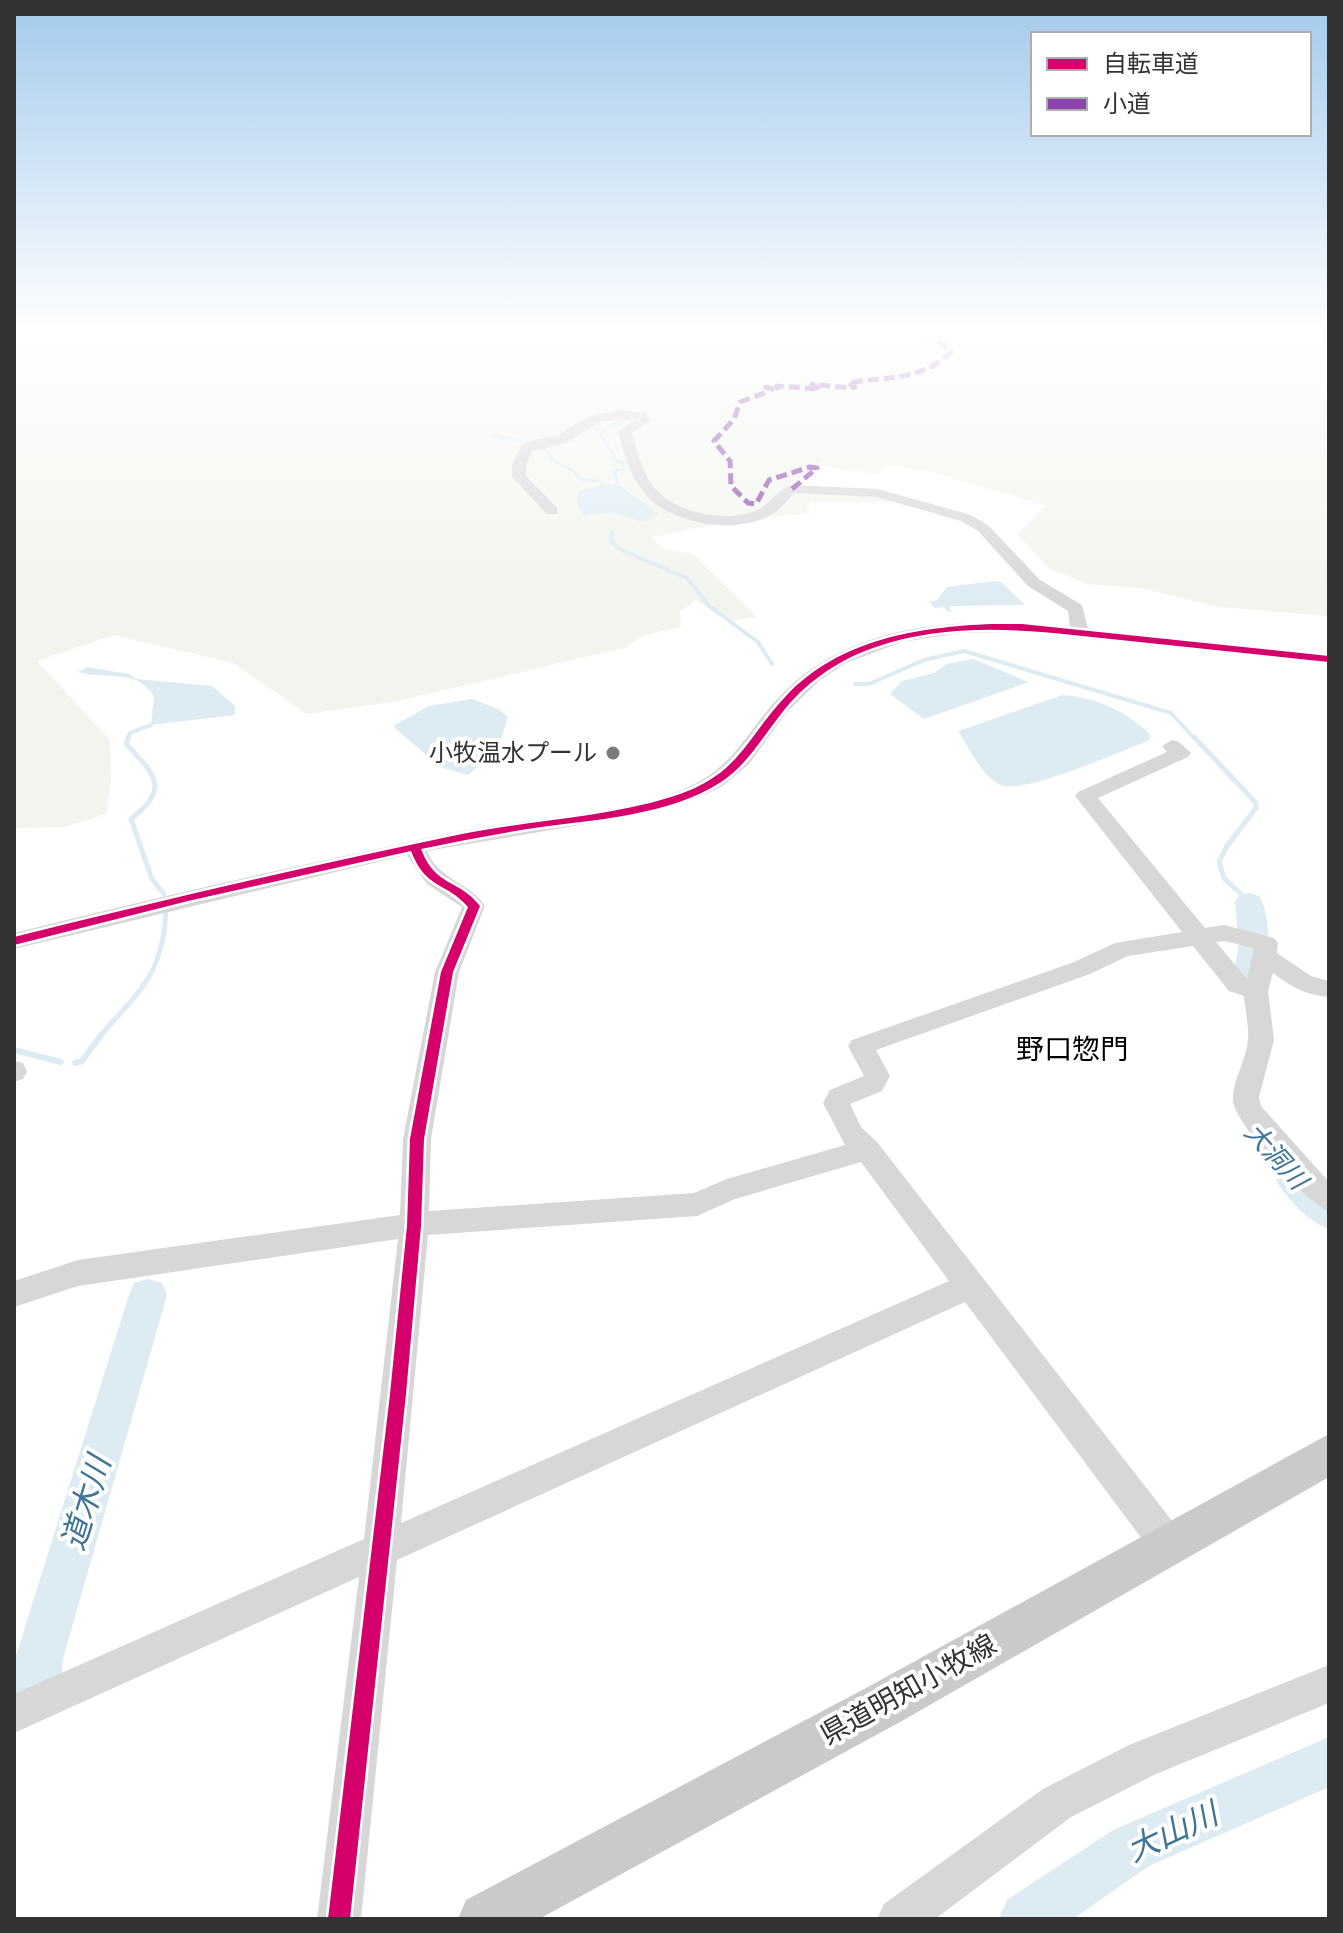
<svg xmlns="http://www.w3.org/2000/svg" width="1343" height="1933" font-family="'DejaVu Sans','Noto Sans JP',sans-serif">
  <rect width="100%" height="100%" fill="#fff"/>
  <polygon fill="#f1f5ed" points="14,334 1329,334 1329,616 1220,607 1142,588 1087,584 1050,569 1017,535 1046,506 933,472 888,465 876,474 823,466 826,460 784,489 878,494 904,502 811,502 806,506 811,513 732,521 651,537 662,548 694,555 757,617 728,621 696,600 680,611 681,627 642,636 624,648 393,702 307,714 233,663 114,635 37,661 110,740 111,782 106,814 65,827 14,828"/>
  <g fill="#ddebf3">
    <polygon points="604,484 620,486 659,514 642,522 612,512 584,516 577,504 579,491"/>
    <polygon points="995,581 1001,582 1025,605 949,606 951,611 948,612 944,607 935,608 929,602 937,600 947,587"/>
    <polygon points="973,659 1029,682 924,719 890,694 902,681 934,673 947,664"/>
    <path d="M 87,667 L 129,674 L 136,679 L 212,686 L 235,706 L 235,715 L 151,725 L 154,697 C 140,668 103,680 78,672 Z"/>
    <path d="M 1063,695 C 1097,698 1124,710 1149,733 L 1150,740 C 1124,750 1023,795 1001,785 C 982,777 969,748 958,731 Z"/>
    <polygon points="472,699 498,709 508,717 498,749 468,775 440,767 393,726 429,706"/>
  </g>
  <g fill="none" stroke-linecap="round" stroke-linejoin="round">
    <g stroke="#ddebf3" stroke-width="3">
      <polyline points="493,435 529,443"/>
      <polyline points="539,447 549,453 552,460 574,471 580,479 602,482 605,487"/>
      <polyline points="612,488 618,483 614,472 624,469 624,463 614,461 613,453 600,434 611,425 635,417"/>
    </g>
    <g stroke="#ddebf3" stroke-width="4">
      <polyline points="612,532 611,541 619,549 687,578 709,606 758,642 772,664"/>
      <polyline points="855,684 869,684 924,660 964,651 1171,713 1194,738"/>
      <polyline points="128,738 130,733 151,725"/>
    </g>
    <g stroke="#ddebf3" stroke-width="5">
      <path d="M 129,736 L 126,744 C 156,776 170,788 131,819 L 152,879 L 164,894"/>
      <polyline points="1193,736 1256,803 1256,808 1227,846 1219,862 1224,878 1249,902"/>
      <path d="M 100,1036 C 140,990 163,975 166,910"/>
    </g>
    <g stroke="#ddebf3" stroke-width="6">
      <polyline points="14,1050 61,1062"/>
      <polyline points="75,1063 82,1061 102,1034"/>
    </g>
    <g fill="#ddebf3" fill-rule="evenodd">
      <path d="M 1249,893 L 1259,896 C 1273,917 1270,970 1257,991 L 1246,994 L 1235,991 L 1231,984 L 1239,945 L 1235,902 L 1239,896 Z"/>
      <path d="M 1294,1166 L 1306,1170 L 1329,1192 L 1329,1229 C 1308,1222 1287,1199 1276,1180 L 1282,1170 Z"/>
      <polygon points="148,1279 162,1283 167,1295 63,1659 60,1690 53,1707 14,1722 15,1659 129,1295 134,1283"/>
      <polygon points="1329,1737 1329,1787 1149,1866 1073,1919 999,1919 1007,1900 1113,1830"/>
    </g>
    <g fill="#d7d7d7" fill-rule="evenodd">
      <path d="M 622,410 L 646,413 L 650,421 L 632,433 C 637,451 642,471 653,486 C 673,513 727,524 757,510 C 771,504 777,489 792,485 L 878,489 L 971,515 L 988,525 L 1040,580 L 1082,605 L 1088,629 L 1329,654 L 1329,664 L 1022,632 L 961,633 L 902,642 L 846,663 L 820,680 L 786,713 L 749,764 L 724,785 L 707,794 L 622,818 L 427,851 C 439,880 469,882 485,906 L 459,972 L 431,1139 L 429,1211 L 694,1193 L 727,1179 L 845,1145 L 823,1103 L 830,1090 L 864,1076 L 848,1046 L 852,1040 L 1074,962 L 1115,943 L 1182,932 L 1075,796 L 1078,792 L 1167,752 L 1162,746 L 1172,740 L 1179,742 L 1191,753 L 1188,757 L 1098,798 L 1205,928 L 1224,925 L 1274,938 L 1278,943 L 1277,953 L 1311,976 L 1329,981 L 1329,997 C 1306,995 1291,987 1273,973 L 1268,991 L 1274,1040 L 1259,1097 L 1261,1106 L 1329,1182 L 1329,1211 C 1307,1204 1234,1123 1233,1100 C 1232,1080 1247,1060 1248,1039 C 1249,1026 1245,1010 1244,996 L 1229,991 L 1193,946 L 1128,956 L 1090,974 L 876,1050 L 890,1076 L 882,1091 L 850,1104 L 861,1127 L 877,1142 L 1180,1531 L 1185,1543 L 1180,1555 L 1167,1561 L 1154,1555 L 965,1302 L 397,1560 L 361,1919 L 317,1919 L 359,1577 L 14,1733 L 14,1694 L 364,1539 L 398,1239 L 78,1286 L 14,1307 L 14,1281 L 78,1260 L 400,1215 L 403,1139 L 435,972 L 462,907 L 427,884 L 407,855 L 14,949 L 14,933 C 165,895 316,861 468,830 C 535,817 606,816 671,794 C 737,771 741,735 785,691 C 860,618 973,617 1070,627 L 1068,611 L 1028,586 L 978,531 L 961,521 L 877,497 L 795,493 C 787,500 781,509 772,514 C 738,536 671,524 645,494 C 630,477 624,453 618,432 L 636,419 L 601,421 L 566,443 L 532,451 L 526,465 L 526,476 L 557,508 L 557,514 L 547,514 L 512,477 L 512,465 L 521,446 L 533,440 L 557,436 L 592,415 ZM 1224,941 L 1254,948 L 1247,979 L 1216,942 ZM 861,1162 L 949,1281 L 401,1523 L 428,1235 L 697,1216 L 735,1199 Z"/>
      <polygon points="14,1061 23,1063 27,1072 23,1079 14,1082"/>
      <polygon points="1329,1665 1329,1703 1156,1774 1071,1817 935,1919 877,1919 884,1904 1043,1789 1129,1745"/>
    </g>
    <polygon fill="#cacaca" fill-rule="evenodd" points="1329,1434 1329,1477 900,1722 539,1919 458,1919 466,1900 866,1688"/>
    <path stroke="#8e44ad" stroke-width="5" stroke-dasharray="11 5" stroke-linecap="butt" d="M 792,489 L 817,468 L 810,467 L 769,480 L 756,504 L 748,503 L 731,486 L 730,461 L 714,441 L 734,419 L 740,402 L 767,392 L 766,387 L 778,391 L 777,386 L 820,389 L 812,384 L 850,388 L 855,387 L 848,383 C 886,376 920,382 951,352 L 943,344 L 923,334"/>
    <g stroke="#fff" stroke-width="5">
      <path id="cycleway" d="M 992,624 L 1022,624 L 1329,656 L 1329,662 C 1263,655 1197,648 1130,641 C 1044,632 957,618 873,648 C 836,661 804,684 781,714 C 762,738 747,765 721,782 C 672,815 592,820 534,828 C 496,834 459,841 421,849 C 436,888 458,878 480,906 L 453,972 L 424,1139 L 421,1226 L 406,1394 L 350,1919 L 328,1919 L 390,1394 L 407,1226 L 410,1139 L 441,972 L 468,907 C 445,881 426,890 411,851 L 188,901 L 14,945 L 14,937 C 163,900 312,865 462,834 C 531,820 604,818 671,797 C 739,776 743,742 786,696 C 839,639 919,627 992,624 Z"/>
    </g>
    <use href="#cycleway" fill="#d6006c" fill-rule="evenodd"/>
  </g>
  <linearGradient id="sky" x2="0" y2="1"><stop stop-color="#a3caec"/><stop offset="0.55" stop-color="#fff"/><stop offset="1" stop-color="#fff" stop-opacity="0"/></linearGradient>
  <rect width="1343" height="605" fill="url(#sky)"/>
  <circle fill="#7a7a7a" stroke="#fff" stroke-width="3" cx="613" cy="753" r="8"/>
  <g text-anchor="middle" stroke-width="8" stroke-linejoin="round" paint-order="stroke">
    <g font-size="24" fill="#333" stroke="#fff" text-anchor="end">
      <text x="597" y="761">小牧温水プール</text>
    </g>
    <g font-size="26" font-style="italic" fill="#3f7597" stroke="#fff">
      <text transform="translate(1276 1156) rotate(48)" y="9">大洞川</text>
    </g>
    <g font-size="28" fill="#000" stroke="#fff">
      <text x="1072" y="1059">野口惣門</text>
    </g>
    <g font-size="28" fill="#333" stroke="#fff">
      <text transform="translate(908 1689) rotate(-29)" y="10">県道明知小牧線</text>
    </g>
    <g font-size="32" font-style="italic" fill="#3f7597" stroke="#fff">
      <text transform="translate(86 1503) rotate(-73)" y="11">道木川</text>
      <text transform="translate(1172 1832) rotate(-25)" y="11">大山川</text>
    </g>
  </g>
  <rect width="1343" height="1933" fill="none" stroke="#333333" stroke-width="32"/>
  <rect x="1031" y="32" width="280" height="104" fill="#ffffff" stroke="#adadad" stroke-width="2"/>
  <rect x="1047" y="58" width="40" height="12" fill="#d6006c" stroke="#adadad" stroke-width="2"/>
  <text x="1103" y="72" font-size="24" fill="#333333">自転車道</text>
  <rect x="1047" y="98" width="40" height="12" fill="#8e44ad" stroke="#adadad" stroke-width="2"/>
  <text x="1103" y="112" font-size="24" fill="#333333">小道</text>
</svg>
